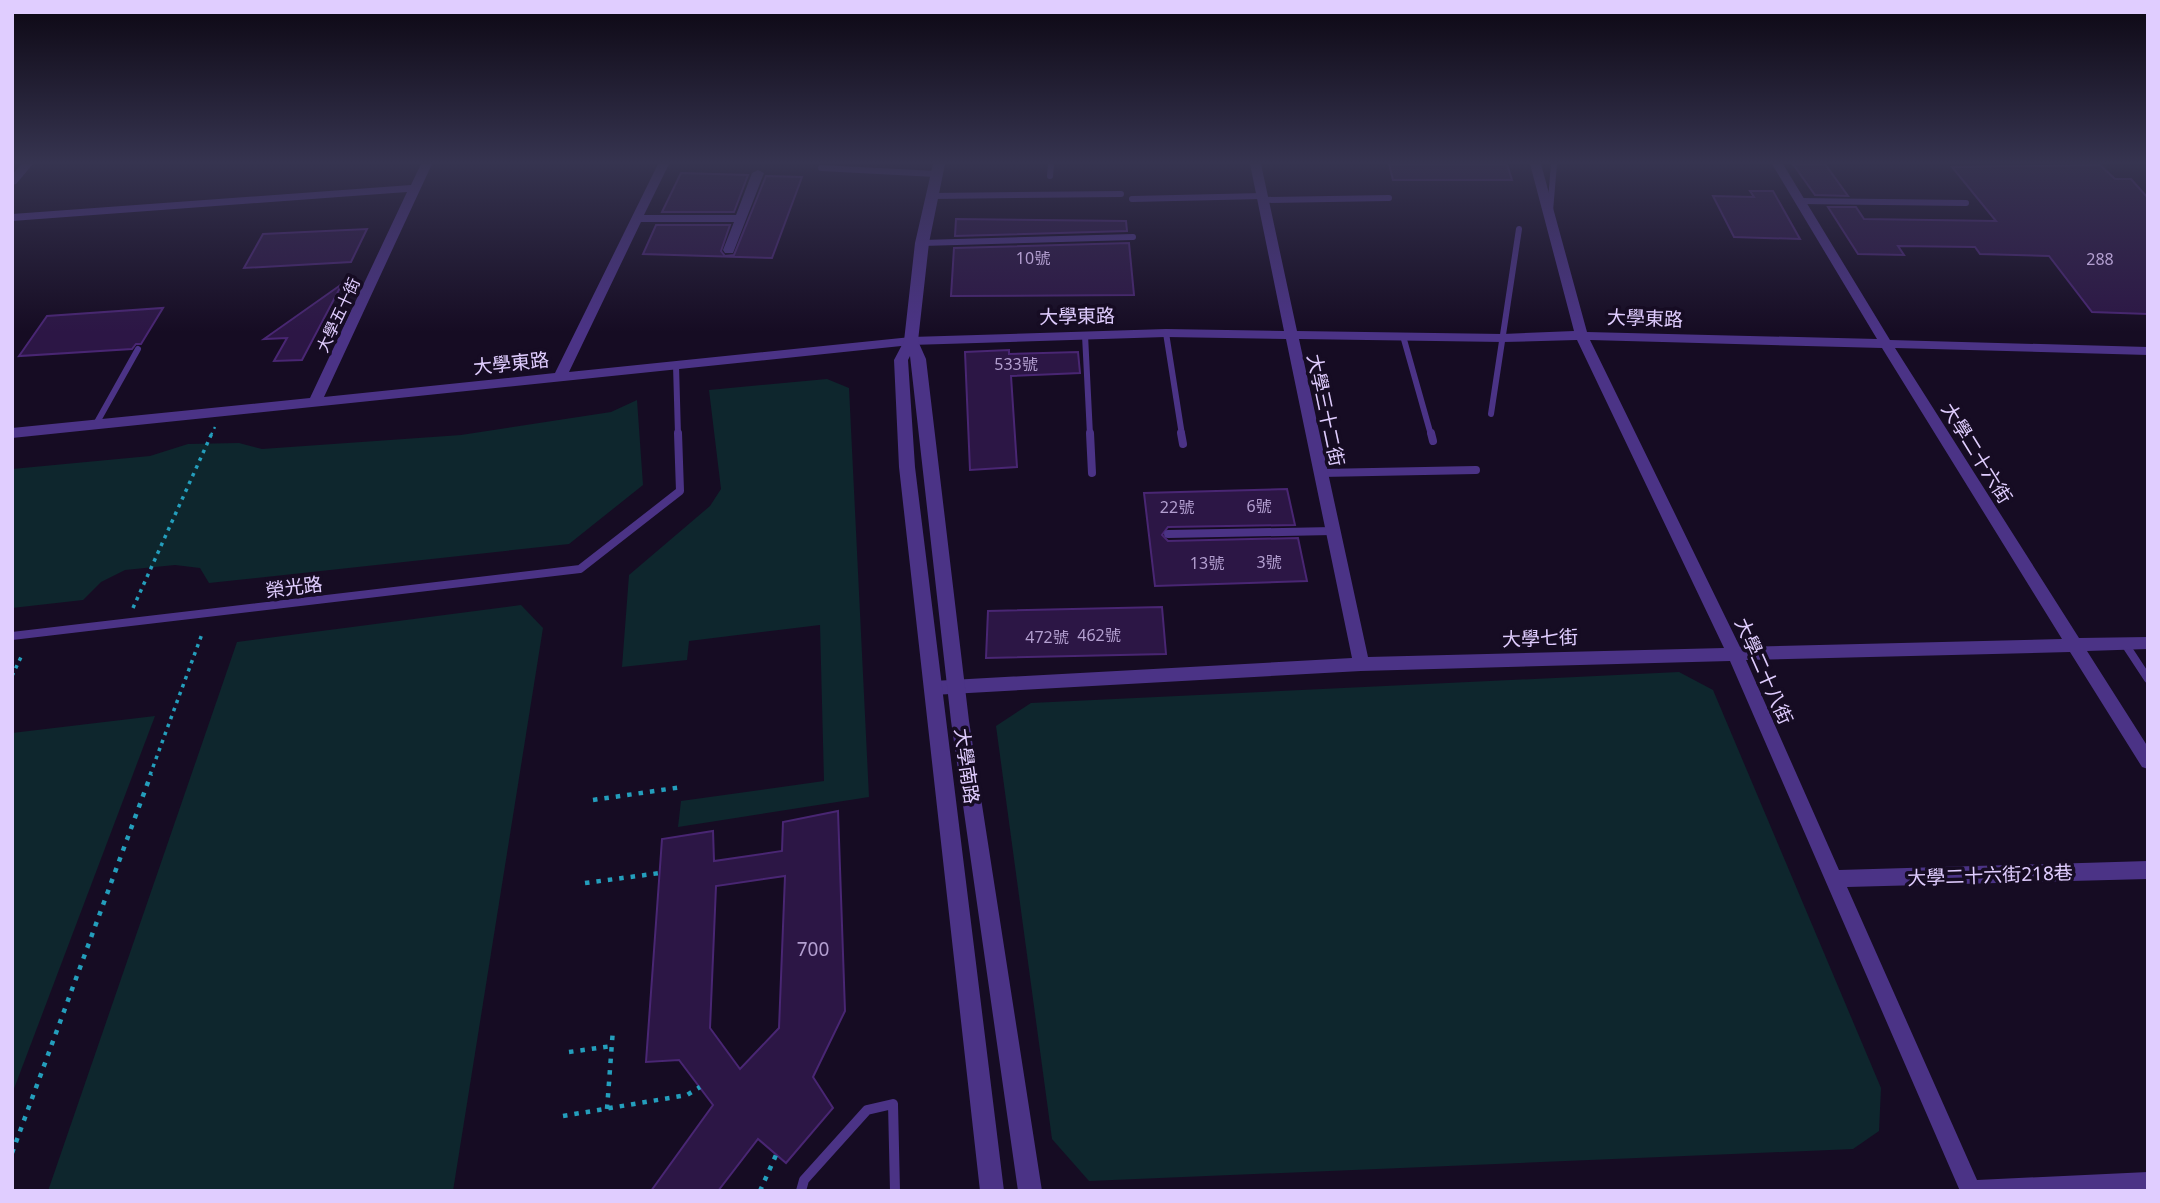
<svg xmlns="http://www.w3.org/2000/svg" width="2160" height="1203" font-family="'Noto Sans','Noto Sans TC',sans-serif">
  <rect width="100%" height="100%" fill="#160c23"/>
  <g fill="#0e262d">
    <polygon points="827,379 849,388 869,797 678,827 681,801 824,781 820,625 689,641 687,660 622,667 629,575 710,506 721,489 709,390"/>
    <polygon points="637,400 643,485 569,544 209,583 200,568 175,565 125,570 101,582 83,600 12,608 12,469 150,456 188,444 239,443 262,449 461,435 611,412"/>
    <polygon points="521,605 543,628 453,1191 48,1191 237,642"/>
    <polygon points="1679,672 1713,690 1881,1088 1879,1131 1853,1149 1089,1181 1052,1139 996,726 1031,703"/>
    <polygon points="155,716 12,1094 12,733"/>
  </g>
  <g fill="#2c1645" stroke="#492673" stroke-width="2" fill-rule="evenodd">
    <polygon points="1389,164 1507,164 1512,180 1393,180"/>
    <polygon points="1793,164 1825,164 1848,196 1815,195"/>
    <polygon points="2100,165 2115,179 2131,179 2148,198 2148,314 2092,312 2049,256 1980,254 1975,247 1898,246 1904,255 1858,254 1828,207 1856,207 1864,219 1996,221 1952,167"/>
    <polygon points="681,173 748,175 734,212 662,212"/>
    <polygon points="766,176 802,177 772,258 643,254 656,225 730,225 721,251 725,256 734,255"/>
    <polygon points="1750,191 1773,191 1800,239 1734,237 1713,196 1754,197"/>
    <polygon points="956,219 1126,221 1127,231 955,236"/>
    <polygon points="367,229 351,262 244,268 263,234"/>
    <polygon points="1129,243 1134,295 951,296 954,248"/>
    <polygon points="342,284 302,360 274,361 287,338 264,339"/>
    <polygon points="163,308 141,344 136,344 132,349 19,356 47,316"/>
    <polygon points="1009,350 1009,354 1078,352 1080,373 1011,376 1017,467 970,470 965,352"/>
    <polygon points="1287,489 1295,525 1168,527 1162,535 1168,541 1298,538 1307,581 1155,586 1144,493"/>
    <polygon points="1162,607 1166,654 986,658 988,611"/>
    <path d="M 838,811 L 845,1011 L 813,1077 L 833,1108 L 786,1163 L 758,1139 L 718,1191 L 651,1191 L 713,1105 L 679,1060 L 646,1062 L 662,839 L 713,831 L 714,861 L 782,851 L 783,822 ZM 785,876 L 779,1028 L 740,1069 L 710,1028 L 716,886 Z"/>
  </g>
  <g fill="none" stroke-linecap="round" stroke-linejoin="round">
    <polyline stroke="#249ebc" stroke-width="2.5" stroke-dasharray="2.5 4.5" stroke-linecap="butt" points="211,435 215,427"/>
    <g stroke="#249ebc" stroke-width="3.5" stroke-dasharray="3.5 5" stroke-linecap="butt">
      <polyline points="133,608 212,433"/>
      <polyline points="12,676 21,657"/>
      <polyline points="150,775 202,634"/>
    </g>
    <g stroke="#249ebc" stroke-width="4.5" stroke-dasharray="4.5 7" stroke-linecap="butt">
      <polyline points="593,800 682,787"/>
      <polyline points="585,883 660,873"/>
      <polyline points="569,1052 612,1046"/>
      <polyline points="607,1109 613,1029"/>
      <polyline points="563,1116 687,1095 700,1087"/>
      <polyline points="12,1153 151,774"/>
      <polyline points="760,1191 776,1155"/>
    </g>
    <g stroke="#4b3386" stroke-width="6">
      <polyline points="821,168 936,174"/>
      <polyline points="1050,176 1051,164"/>
      <polyline points="930,196 1121,194"/>
      <polyline points="1132,199 1262,196"/>
      <polyline points="1264,200 1389,198"/>
      <polyline points="1800,201 1966,203"/>
      <polyline points="1550,211 1554,164"/>
      <polyline points="922,243 1133,237"/>
      <polyline points="1166,333 1182,435"/>
      <polyline points="1085,335 1090,435"/>
      <polyline points="1403,336 1431,435"/>
      <polyline points="676,365 678,435"/>
      <polyline points="1491,414 1519,229"/>
      <polyline points="96,424 138,349"/>
    </g>
    <g stroke="#4b3386" stroke-width="8">
      <polyline points="1090,433 1092,473"/>
      <polyline points="1181,433 1183,444"/>
      <polyline points="1431,433 1433,441"/>
      <polyline points="1321,473 1476,470"/>
      <polyline points="1168,534 1333,531"/>
      <polyline points="12,636 580,569 680,491 678,433"/>
      <polyline points="2125,644 2148,679"/>
    </g>
    <polyline stroke="#4b3386" stroke-width="10" points="801,1191 804,1180 867,1110 893,1104 895,1191"/>
    <g fill="#4b3386" fill-rule="evenodd">
      <polygon points="21,164 33,164 16,184 12,185 12,175"/>
      <path d="M 421,164 L 432,164 L 324,397 L 555,373 L 658,164 L 669,164 L 644,215 L 736,215 L 752,173 L 758,170 L 764,173 L 733,253 L 725,253 L 723,250 L 734,222 L 641,222 L 569,372 L 911,337 L 1166,329 L 1284,331 L 1250,164 L 1261,164 L 1297,331 L 1503,334 L 1574,331 L 1530,164 L 1541,164 L 1587,332 L 1877,339 L 1772,164 L 1783,164 L 1890,340 L 2148,347 L 2148,355 L 1895,348 L 2079,638 L 2148,637 L 2148,649 L 2087,651 L 2148,747 L 2148,769 L 2142,767 L 2070,652 L 1746,660 L 1839,870 L 2148,861 L 2148,879 L 1847,887 L 1977,1180 L 2148,1172 L 2148,1191 L 1960,1191 L 1730,661 L 1361,671 L 933,695 L 927,693 L 925,688 L 927,683 L 933,681 L 1352,658 L 1286,339 L 1166,337 L 911,345 L 12,438 L 12,428 L 310,398 L 407,192 L 12,221 L 12,214 L 411,185 ZM 1299,339 L 1503,342 L 1577,340 L 1724,648 L 1368,657 ZM 1590,340 L 1882,348 L 2062,639 L 1740,647 Z"/>
    </g>
    <polygon fill="#4b3386" fill-rule="evenodd" points="933,164 945,164 929,243 918,341 926,359 969,721 1042,1191 1018,1191 951,721 910,356 908,360 915,467 1004,1191 980,1191 899,467 894,360 904,341 915,243"/>
  </g>
  <linearGradient id="sky" x2="0" y2="1"><stop stop-color="#0c0713"/><stop offset="0.49" stop-color="#363450"/><stop offset="1" stop-color="#363450" stop-opacity="0"/></linearGradient>
  <rect width="2160" height="332" fill="url(#sky)"/>
  <g text-anchor="middle" stroke-width="7" stroke-linejoin="round" paint-order="stroke">
    <g font-size="16" fill="#b39fd0">
      <text x="1033" y="264">10號</text>
      <text x="2100" y="265">288</text>
      <text x="1016" y="370">533號</text>
      <text x="1259" y="512">6號</text>
      <text x="1177" y="513">22號</text>
      <text x="1269" y="568">3號</text>
      <text x="1207" y="569">13號</text>
      <text x="1099" y="641">462號</text>
      <text x="1047" y="643">472號</text>
    </g>
    <g font-size="16" fill="#e0cdff" stroke="#160c23">
      <text transform="translate(338 315) rotate(-65)" y="6">大學五十街</text>
    </g>
    <g font-size="19" fill="#e0cdff" stroke="#160c23">
      <text transform="translate(1077 316) rotate(-1)" y="7">大學東路</text>
      <text transform="translate(1645 318) rotate(2)" y="7">大學東路</text>
      <text transform="translate(511 363) rotate(-6)" y="7">大學東路</text>
      <text transform="translate(1326 410) rotate(78)" y="7">大學三十二街</text>
      <text transform="translate(1977 453) rotate(58)" y="7">大學二十六街</text>
      <text transform="translate(294 587) rotate(-7)" y="7">榮光路</text>
      <text transform="translate(1540 638) rotate(-2)" y="7">大學七街</text>
      <text transform="translate(1764 671) rotate(66)" y="7">大學二十八街</text>
      <text transform="translate(967 766) rotate(82)" y="7">大學南路</text>
      <text transform="translate(1990 875) rotate(-2)" y="7">大學二十六街218巷</text>
    </g>
    <g font-size="19" fill="#b39fd0">
      <text x="813" y="956">700</text>
    </g>
  </g>
  <rect width="2160" height="1203" fill="none" stroke="#e0cdff" stroke-width="28"/>
</svg>
